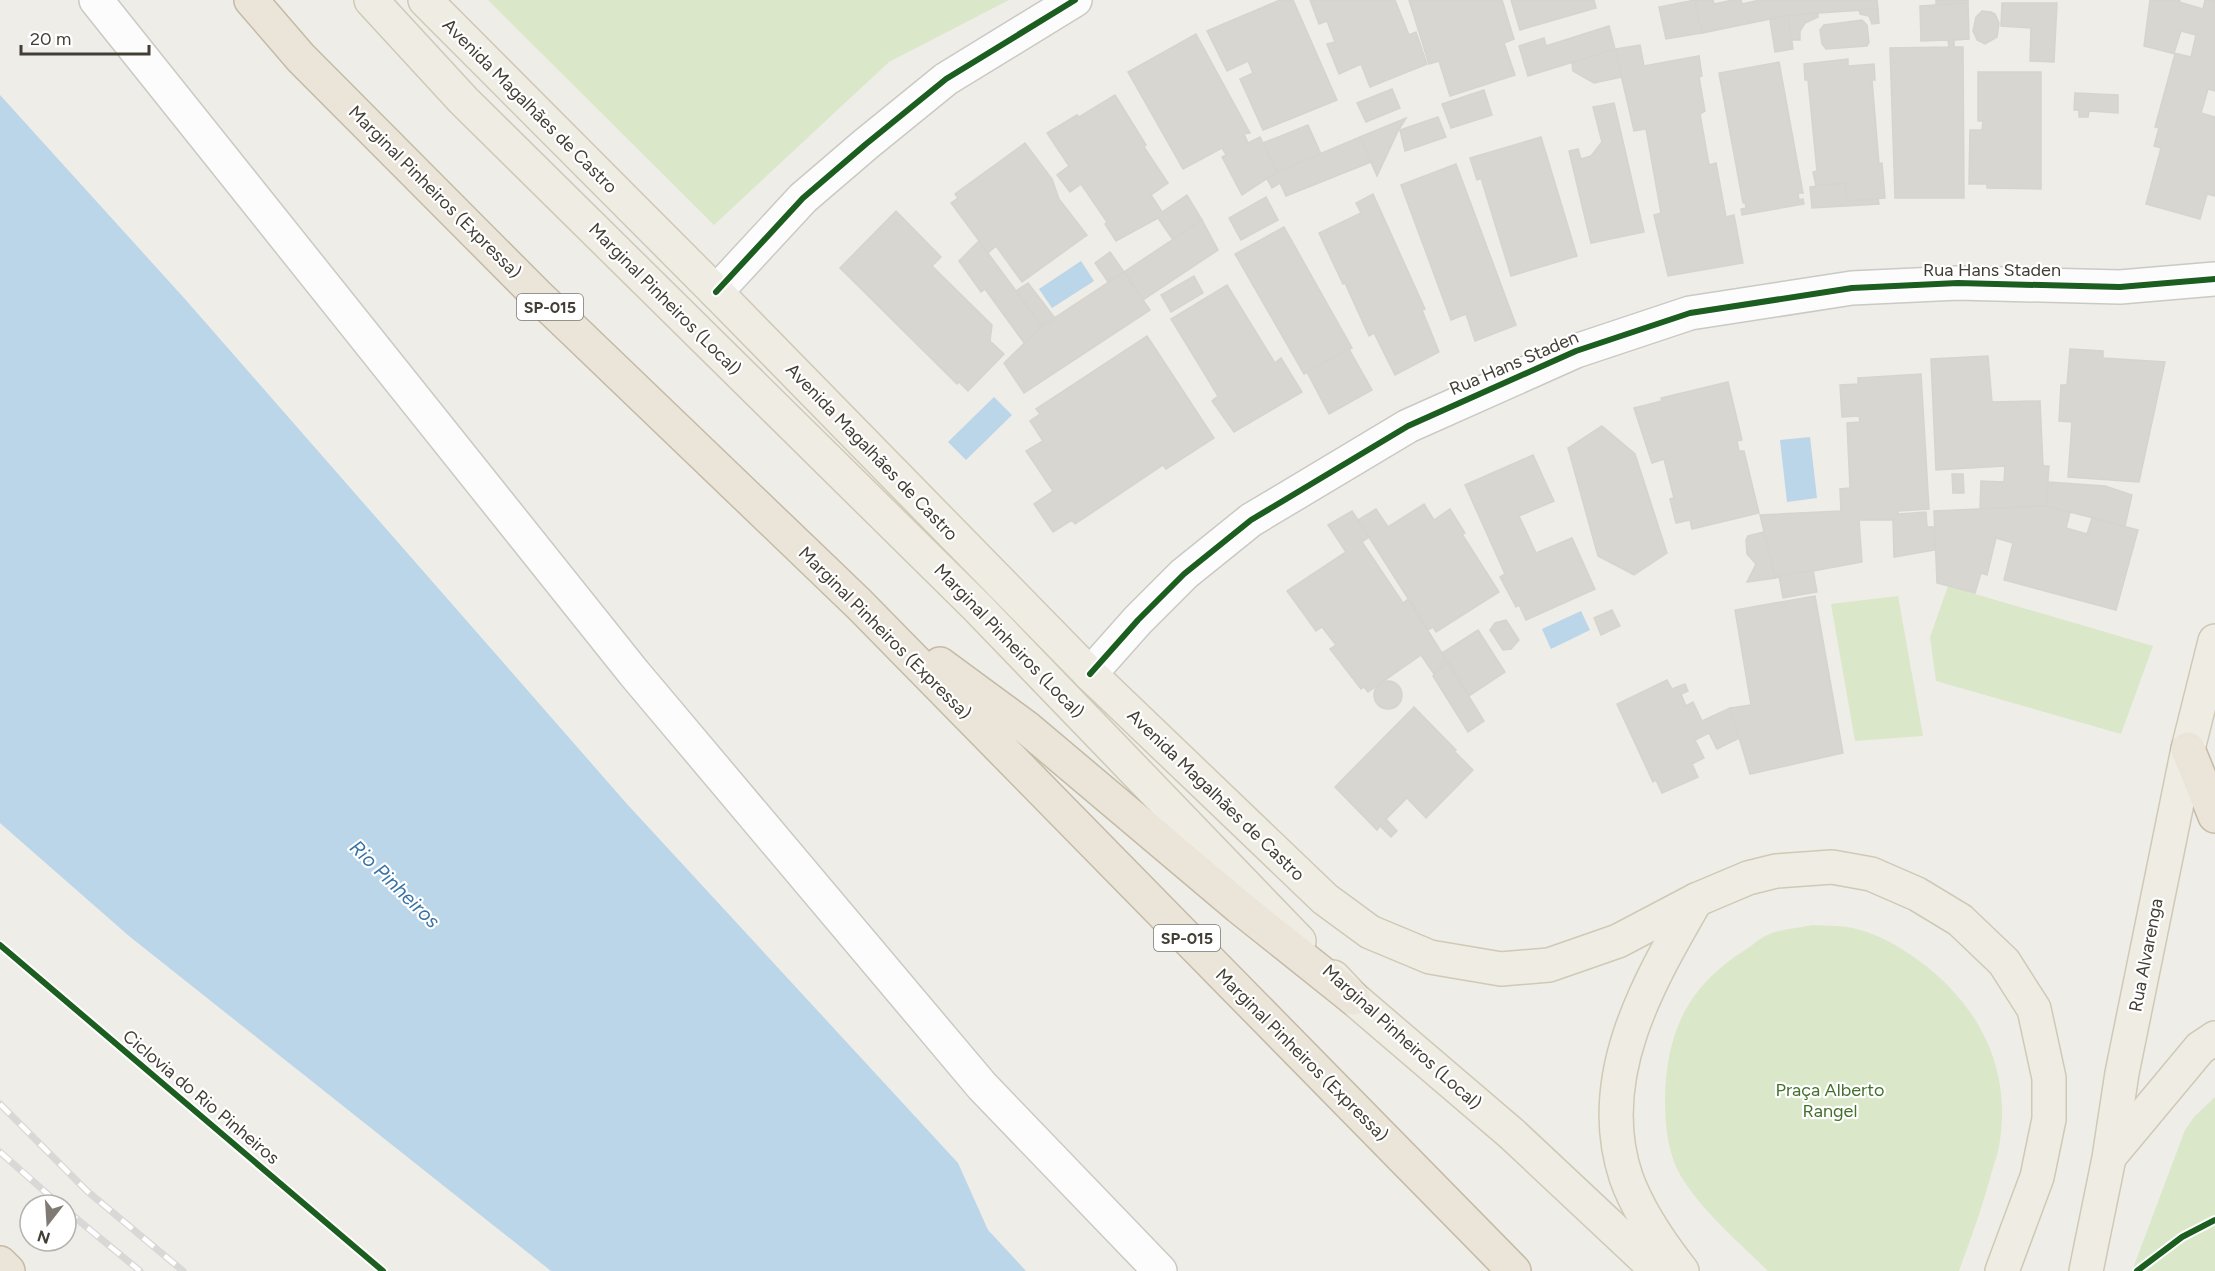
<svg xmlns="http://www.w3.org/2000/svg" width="2215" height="1271" font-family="Figtree,sans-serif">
  <rect width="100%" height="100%" fill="#eeede8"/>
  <g fill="#dae8c9">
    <polygon points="488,0 1009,0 889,62 714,225"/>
    <polygon points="1948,586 2153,646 2121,734 1936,681 1930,637"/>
    <polygon points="1898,596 1923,736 1855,741 1831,604"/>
    <path d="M 1812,925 C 1826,926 1843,925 1857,929 C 1879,935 1899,946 1918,960 C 1977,1003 2011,1065 2000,1140 C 1999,1151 1995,1161 1992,1171 C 1983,1205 1971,1238 1959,1271 L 1768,1271 C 1740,1243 1706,1215 1684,1181 C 1668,1157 1665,1127 1665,1099 C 1666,1032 1688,986 1745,950 C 1753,945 1762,936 1772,933 C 1784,929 1799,928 1812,925 Z"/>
    <polygon points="2215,1097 2215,1271 2132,1271 2185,1130 2194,1117"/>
  </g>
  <g fill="#bbd5e9">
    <polygon points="0,95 184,298 627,804 958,1163 988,1230 1026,1271 551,1271 129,936 0,823"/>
    <polygon points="1081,261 1094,281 1052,308 1039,289"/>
    <polygon points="994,397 1012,415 966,460 948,442"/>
    <polygon points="1810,437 1817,498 1787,502 1780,440"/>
    <polygon points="1581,611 1590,630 1551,649 1542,629"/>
  </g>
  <g fill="#d8d6d0" stroke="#d6d4ce" stroke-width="1.5" fill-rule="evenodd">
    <polygon points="1280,0 1293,0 1337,100 1263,130 1240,79 1253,73 1248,61 1227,71 1207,31"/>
    <polygon points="1310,0 1395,0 1409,35 1416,32 1427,64 1370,87 1361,64 1339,74 1327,44 1335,42 1327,21 1319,24"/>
    <polygon points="1409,0 1502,0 1514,39 1504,43 1515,75 1450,96 1439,61 1429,64"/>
    <polygon points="1511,0 1594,0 1596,8 1520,30"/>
    <polygon points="1694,0 1713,0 1714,4 1733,0 1741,0 1742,4 1760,0 1877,0 1878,9 1789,15 1702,33"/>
    <polygon points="1695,0 1702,33 1666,39 1659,7"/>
    <polygon points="1936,0 1968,0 1968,3 1936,5"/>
    <path d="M 2150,0 L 2180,0 L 2179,2 L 2203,9 L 2205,0 L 2215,0 L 2215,91 L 2208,89 L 2201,113 L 2215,117 L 2215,196 L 2207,194 L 2200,219 L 2146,204 L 2161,148 L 2154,146 L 2159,128 L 2155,127 L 2175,54 L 2144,46 ZM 2181,31 L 2196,35 L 2191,57 L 2174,53 Z"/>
    <polygon points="1968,3 1969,39 1954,40 1954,47 1963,47 1964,198 1895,198 1890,48 1949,47 1948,40 1921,41 1920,6"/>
    <polygon points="2002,3 2057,3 2054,62 2030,61 2031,28 2001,26"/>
    <polygon points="1878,9 1879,23 1872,24 1869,16 1860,14 1859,10"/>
    <polygon points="1982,11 1991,12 1995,14 1999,23 1997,37 1985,44 1977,40 1973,31 1976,17"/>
    <polygon points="1818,13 1818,17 1805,23 1800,31 1800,40 1791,40 1788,16"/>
    <polygon points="1788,16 1793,49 1775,52 1770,20"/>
    <polygon points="1862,20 1867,25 1869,42 1867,46 1826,49 1822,44 1820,30 1824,25"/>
    <polygon points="1609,26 1615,49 1528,76 1519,46 1544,38 1546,46"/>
    <polygon points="1196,34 1250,133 1244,134 1248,143 1260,137 1277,172 1242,195 1222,157 1226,155 1222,148 1183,169 1128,72"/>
    <polygon points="1640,45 1644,66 1699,56 1702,76 1699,77 1705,111 1700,114 1709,165 1716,163 1726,217 1734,215 1743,263 1668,276 1654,215 1661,213 1646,129 1634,131 1615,49"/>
    <polygon points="1615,49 1622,77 1594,83 1573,71 1572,63"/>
    <polygon points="1848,59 1848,66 1874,64 1875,80 1872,80 1879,164 1882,163 1885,198 1847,201 1844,183 1816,186 1813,172 1817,171 1808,80 1805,80 1804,64"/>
    <polygon points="1779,62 1803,193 1798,193 1799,200 1803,199 1804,204 1742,215 1741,209 1746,208 1745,202 1743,203 1719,73"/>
    <polygon points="1978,72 2041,72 2041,189 1987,188 1987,184 1969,184 1970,130 1982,130 1983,121 1978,121"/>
    <polygon points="1392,89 1400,108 1366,122 1357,103"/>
    <polygon points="1484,90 1492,115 1451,128 1442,104"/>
    <polygon points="2075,93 2118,95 2118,113 2089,111 2088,117 2079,117 2079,110 2074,110"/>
    <polygon points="1115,95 1146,145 1144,147 1168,183 1151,195 1162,212 1187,195 1202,220 1173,240 1158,218 1116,241 1105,224 1107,222 1081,184 1070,192 1057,175 1069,166 1047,133 1077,115 1079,117"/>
    <polygon points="1614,103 1644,232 1591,243 1569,151 1578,149 1581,159 1591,156 1602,142 1593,107"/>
    <polygon points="1438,117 1446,137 1405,151 1400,130"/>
    <polygon points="1406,118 1398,131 1377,176 1360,137"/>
    <polygon points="1308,125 1321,154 1277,172 1263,143"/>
    <polygon points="1360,137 1371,162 1286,196 1280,183 1272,188 1267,179 1277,172"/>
    <polygon points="1541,137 1577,256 1511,276 1481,178 1477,180 1470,158"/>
    <polygon points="1025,143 1052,179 1059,199 1087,235 1022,282 996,246 988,253 951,203 958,198 955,194"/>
    <polygon points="1456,164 1516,325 1475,341 1466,314 1451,320 1401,185"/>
    <polygon points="1844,183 1847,201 1878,199 1879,204 1812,208 1810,187"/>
    <polygon points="1373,194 1425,309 1422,310 1439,352 1395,375 1374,333 1369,336 1345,283 1343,284 1319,233 1361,213 1356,203"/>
    <polygon points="1266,197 1278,220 1241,240 1229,218"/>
    <polygon points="896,211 941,257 932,266 992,325 990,341 1004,354 968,391 959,382 957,384 840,268"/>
    <polygon points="1202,220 1218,250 1143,300 1124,272"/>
    <polygon points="1284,227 1352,348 1304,374 1235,254"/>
    <polygon points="979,241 1042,326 1025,344 985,289 981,292 959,261"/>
    <polygon points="1110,252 1124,272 1108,282 1095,263"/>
    <polygon points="1124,272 1150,310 1024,393 1004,363 1042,326"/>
    <polygon points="1194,276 1203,293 1171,312 1161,295"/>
    <polygon points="1028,283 1055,318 1042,326 1016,291"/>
    <polygon points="1227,285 1275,363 1281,358 1302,392 1234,432 1212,401 1218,396 1171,319"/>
    <polygon points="1147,336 1214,438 1166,469 1163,465 1075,524 1072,520 1053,532 1034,504 1053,491 1026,451 1043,441 1030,421 1040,414 1036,409"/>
    <polygon points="1349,349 1372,390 1329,414 1307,372"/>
    <polygon points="2070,349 2103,351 2103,358 2165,362 2139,482 2068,477 2072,422 2059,421 2061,385 2067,385"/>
    <polygon points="1988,356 1992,402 2040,401 2043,466 2049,466 2046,506 1980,509 1981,481 2004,482 2005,466 1936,470 1931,359"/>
    <polygon points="1921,374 1929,509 1898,511 1898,514 1926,512 1927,527 1933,527 1935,550 1894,557 1893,520 1859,520 1862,562 1775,578 1760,515 1841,511 1840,489 1850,488 1847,423 1860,422 1859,416 1842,417 1840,385 1858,384 1858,378"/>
    <polygon points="1728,382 1742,440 1737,441 1739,451 1744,451 1759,513 1692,529 1690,520 1676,523 1670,499 1674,498 1664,459 1652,463 1634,408 1662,401 1661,398"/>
    <polygon points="1602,426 1635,454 1667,553 1634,575 1598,556 1568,448"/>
    <polygon points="1533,455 1554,501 1519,516 1536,553 1572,538 1595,589 1526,620 1519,605 1516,607 1500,577 1505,574 1465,485"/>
    <polygon points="1952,474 1963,474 1964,493 1953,493"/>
    <polygon points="2048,482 2105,486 2132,495 2125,526 2046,506"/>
    <polygon points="1424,504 1434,520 1450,509 1465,533 1462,534 1499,592 1436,632 1433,627 1428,630 1358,520 1376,509 1388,527"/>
    <polygon points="2046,506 2070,512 2066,528 2087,534 2092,518 2138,530 2116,610 2004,580 2013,543 1996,538 1987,575 1981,573 1975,593 1937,583 1934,511"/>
    <polygon points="1352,511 1369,537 1362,542 1403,603 1408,599 1447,661 1434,674 1421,655 1368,692 1364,687 1361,689 1330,649 1336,645 1322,627 1316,631 1287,591 1346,552 1328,525"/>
    <polygon points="1764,532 1775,578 1747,582 1756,564 1747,554 1746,540 1748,536"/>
    <polygon points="1813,570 1817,592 1783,598 1779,576"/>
    <polygon points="1815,596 1843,753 1750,774 1730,708 1751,705 1735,610"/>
    <polygon points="1612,610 1620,626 1601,635 1594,618"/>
    <polygon points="1506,620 1519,640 1511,649 1503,650 1490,630 1495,623"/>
    <polygon points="1478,630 1505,672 1469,696 1442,653"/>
    <polygon points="1447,661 1484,721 1468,732 1433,676"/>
    <polygon points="1667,680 1672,689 1685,684 1688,691 1681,694 1686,706 1693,702 1702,721 1730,708 1739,738 1717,749 1709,733 1695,740 1704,758 1692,764 1698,777 1662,793 1656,780 1653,782 1617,704"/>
    <circle cx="1388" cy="695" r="14"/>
    <polygon points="1414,707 1456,750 1454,751 1473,770 1426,818 1407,798 1386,819 1397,831 1391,837 1380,826 1377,830 1335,787"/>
  </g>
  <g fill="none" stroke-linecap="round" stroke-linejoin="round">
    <g stroke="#cac9c4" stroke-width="36">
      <g id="minor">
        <polyline points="96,0 634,673 982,1086 1160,1271"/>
        <polyline points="716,292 803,198 866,144 946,79 1075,0"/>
        <polyline points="1090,674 1138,620 1184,574 1251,520 1408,426 1576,351 1690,313 1852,288 1958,283 2120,287 2215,279"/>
      </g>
    </g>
    <g stroke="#cfc9b6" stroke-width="36">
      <g id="major">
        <polyline points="371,0 463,100 977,607 1299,941"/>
        <polyline points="425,0 716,292 1090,674 1325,899 1370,932 1430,957 1501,969 1549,965 1618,941 1696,900 1748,878 1776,871 1832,867 1871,874 1917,894 1960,920 2004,962 2034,1009 2049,1078 2049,1119 2037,1177 2002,1271"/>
        <polyline points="1333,977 1353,998 1512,1134 1658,1271"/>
        <polyline points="2110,1156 2200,1048 2215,1038"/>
        <path d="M 1682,1271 C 1660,1243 1638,1211 1626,1177 C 1593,1078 1648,983 1696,900"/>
        <polyline points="2086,1271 2109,1158 2122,1073 2188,749 2215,641"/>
      </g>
    </g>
    <g stroke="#c4baa5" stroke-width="36">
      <g id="highway">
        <polyline points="251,0 301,58 537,295 859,604 1514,1271"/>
        <polyline points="940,664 1027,728 1239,907 1353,998"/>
        <polyline points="2188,749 2215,816"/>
        <polyline points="0,1263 8,1271"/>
      </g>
    </g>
    <use href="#minor" stroke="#fcfcfc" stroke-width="33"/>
    <use href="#major" stroke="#efece3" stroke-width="33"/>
    <use href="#highway" stroke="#eae4d9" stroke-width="33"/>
    <g stroke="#d8d8d7" stroke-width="7">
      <g id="rail">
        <polyline points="0,1104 87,1191 183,1271"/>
        <polyline points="0,1152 60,1205"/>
        <polyline points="66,1210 140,1271"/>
      </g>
    </g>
    <use href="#rail" stroke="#fff" stroke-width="4.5" stroke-dasharray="14" stroke-linecap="butt"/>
    <g stroke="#fff" stroke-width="10">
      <g id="cycleway">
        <polyline points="716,292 803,198 866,144 946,79 1075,0"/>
        <polyline points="1090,674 1138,620 1184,574 1251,520 1408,426 1576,351 1690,313 1852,288 1958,283 2120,287 2215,279"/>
        <polyline points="0,945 383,1271"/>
        <polyline points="2137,1271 2182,1237 2215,1220"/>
      </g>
    </g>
    <use href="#cycleway" stroke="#1b5e20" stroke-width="6"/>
  </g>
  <g text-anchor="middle" stroke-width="4.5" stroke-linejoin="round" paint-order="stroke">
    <g fill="#fff" stroke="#7b7872" stroke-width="1.5">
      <rect x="517" y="294" width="66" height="26" rx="4.5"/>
      <rect x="1154" y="925" width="66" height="26" rx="4.5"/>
    </g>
    <g font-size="16" font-weight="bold" fill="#433e35">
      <text x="550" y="313">SP-015</text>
      <text x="1187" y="944">SP-015</text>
    </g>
    <g font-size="18" fill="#433e35" stroke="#fff">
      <text transform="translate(530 106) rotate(45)" y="6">Avenida Magalhães de Castro</text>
      <text transform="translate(435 192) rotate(45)" y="6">Marginal Pinheiros (Expressa)</text>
      <text x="1992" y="276">Rua Hans Staden</text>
      <text transform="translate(665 299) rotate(45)" y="6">Marginal Pinheiros (Local)</text>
      <text transform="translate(1514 363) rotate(-23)" y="6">Rua Hans Staden</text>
      <text transform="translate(872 452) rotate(46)" y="6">Avenida Magalhães de Castro</text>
      <text transform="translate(885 633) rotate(45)" y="6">Marginal Pinheiros (Expressa)</text>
      <text transform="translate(1009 641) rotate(46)" y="6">Marginal Pinheiros (Local)</text>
      <text transform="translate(1216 795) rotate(44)" y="6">Avenida Magalhães de Castro</text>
      <text transform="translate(2146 955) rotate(-79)" y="6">Rua Alvarenga</text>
      <text transform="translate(1402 1037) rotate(42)" y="6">Marginal Pinheiros (Local)</text>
      <text transform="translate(1302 1055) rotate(45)" y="6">Marginal Pinheiros (Expressa)</text>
      <text transform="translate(201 1097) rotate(40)" y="6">Ciclovia do Rio Pinheiros</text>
    </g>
    <g font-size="18" fill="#44702d" stroke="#fff">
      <text x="1830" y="1096">Praça Alberto<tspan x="1830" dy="21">Rangel</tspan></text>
    </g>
    <g font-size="20" font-style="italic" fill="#3773a6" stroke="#fff">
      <text transform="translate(395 884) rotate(44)" y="7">Rio Pinheiros</text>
    </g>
  </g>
  <g transform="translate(48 1223) rotate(197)"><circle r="28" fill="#ffffff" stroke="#b4b2ae" stroke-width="1.5"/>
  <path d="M0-4.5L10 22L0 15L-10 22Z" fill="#7f7b74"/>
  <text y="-9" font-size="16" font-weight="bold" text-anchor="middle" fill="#433e35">N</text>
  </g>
  <path d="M21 45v9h128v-9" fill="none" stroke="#433e35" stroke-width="3"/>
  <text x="30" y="45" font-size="18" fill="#433e35" stroke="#ffffff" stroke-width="4.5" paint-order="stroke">20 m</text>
</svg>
